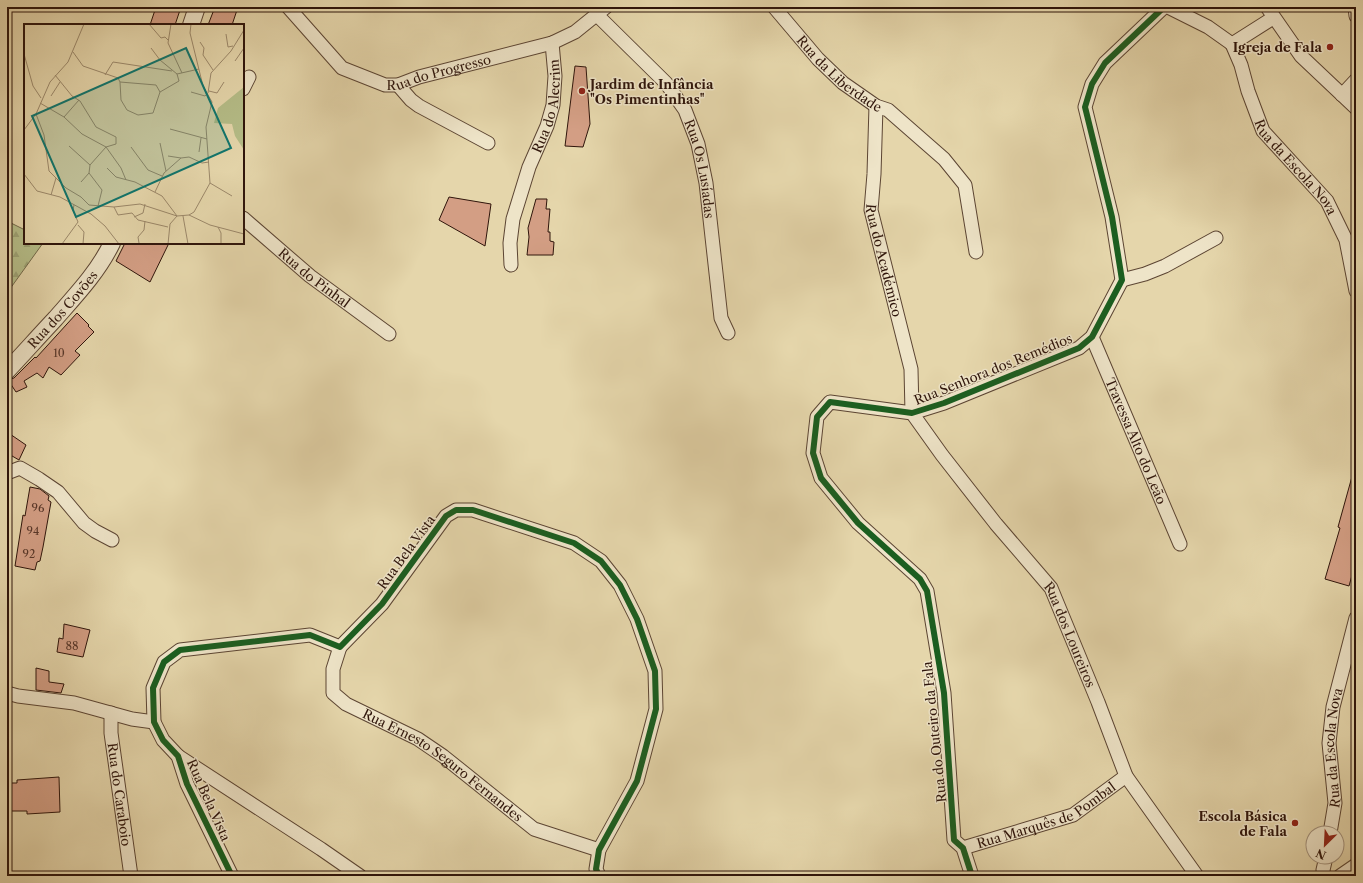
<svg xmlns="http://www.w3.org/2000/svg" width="1363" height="883" font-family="'Libre Caslon Text',serif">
  <defs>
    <pattern id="forest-firs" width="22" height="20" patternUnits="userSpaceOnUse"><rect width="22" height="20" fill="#b5bd88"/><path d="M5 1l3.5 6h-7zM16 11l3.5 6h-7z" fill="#9ca274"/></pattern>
  </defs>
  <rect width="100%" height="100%" fill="#e5d6ab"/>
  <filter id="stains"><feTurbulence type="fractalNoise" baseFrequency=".005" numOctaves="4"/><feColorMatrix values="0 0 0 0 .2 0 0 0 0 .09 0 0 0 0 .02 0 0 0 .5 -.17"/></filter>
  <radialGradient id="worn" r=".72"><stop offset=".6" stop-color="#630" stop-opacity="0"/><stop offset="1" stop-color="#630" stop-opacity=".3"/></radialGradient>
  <polygon fill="url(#forest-firs)" stroke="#72694a" points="7,221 25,230 25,243 43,243 7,293"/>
  <g fill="#d39e84" stroke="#2f150b">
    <polygon points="156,7 181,7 175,25 150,25"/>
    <polygon points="215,7 238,7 232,25 208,25"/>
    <polygon points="575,66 586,67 590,124 583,147 565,146"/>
    <polygon points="449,197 491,204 485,246 439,220"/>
    <polygon points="536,199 547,199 546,209 550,209 548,232 550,232 550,241 554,242 553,255 527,255 529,237 528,228"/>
    <polygon points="125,243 169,243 150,282 116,261"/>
    <polygon points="77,313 89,325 88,326 94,332 75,351 80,355 61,375 49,367 43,378 37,373 24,381 27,387 16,392 8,380 14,378 35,357 36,358"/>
    <polygon points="7,432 26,445 19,460 7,453"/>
    <polygon points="1353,473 1356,474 1356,561 1349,586 1325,579 1340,528 1338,527"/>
    <polygon points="30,487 40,489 49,496 48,500 51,502 43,547 40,561 37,562 35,570 15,566 23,515 25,516"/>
    <polygon points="64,624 90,630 83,657 57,652 59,638 63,639"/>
    <polygon points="36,668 49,671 49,682 64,684 61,693 36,690"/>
    <polygon points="59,777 60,812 27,814 27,811 7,811 7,783 17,783 17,780"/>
  </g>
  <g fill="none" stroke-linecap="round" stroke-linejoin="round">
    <g stroke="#5c4533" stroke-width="15">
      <g id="minor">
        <path id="s1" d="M 288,7 L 342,68 L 385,85 L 398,85 L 419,77 L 552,43 L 575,32 L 606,7"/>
        <path id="s2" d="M 774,7 L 818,59 L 843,83 L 876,106 L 888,110 L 944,159 L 965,185 L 976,252"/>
        <polyline points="1168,7 1208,27 1232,44"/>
        <polyline points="1267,7 1301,56 1356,108"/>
        <polyline points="1355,7 1356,16"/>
        <path id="s3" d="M 597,15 L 666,83 L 685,110 L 698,144 L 706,183 L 721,318 L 728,333"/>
        <path id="s4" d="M 1232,44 L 1241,65 L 1248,91 L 1263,131 L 1327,201 L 1346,240 L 1356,291"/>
        <polyline points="1232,44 1273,18"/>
        <polyline points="398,85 411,100 419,106 488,143"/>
        <polyline points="243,89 249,77"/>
        <polyline points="1342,95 1356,80"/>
        <path id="s5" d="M 876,106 L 874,174 L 871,210 L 911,369 L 912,413"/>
        <path id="s6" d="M 243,218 L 310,276 L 389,334"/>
        <path id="s7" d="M 511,265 L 510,243 L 513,219 L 529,167 L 547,126 L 553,105 L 555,76 L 552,43"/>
        <polyline points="1122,280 1145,274 1165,266 1216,238"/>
        <path id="s8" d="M 1092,337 L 1180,544"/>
        <path id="s9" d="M 912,413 L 942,455 L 996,524 L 1051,588 L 1098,702 L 1126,776 L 1197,876"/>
        <polyline points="7,473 20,468 39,479 58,492 84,523 95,531 112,540"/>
        <path id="s10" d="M 340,647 L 333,669 L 333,693 L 346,704 L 418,739 L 443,756 L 534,829 L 599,850"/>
        <polyline points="7,693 18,696 74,703 132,719 154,722"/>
        <path id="s11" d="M 111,713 L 111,733 L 131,876"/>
        <polyline points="178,756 321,849 360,876"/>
        <path id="s12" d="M 1330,833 L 1335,803 L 1329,743 L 1333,707 L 1356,618"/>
        <path id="s13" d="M 963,848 L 1073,815 L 1126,776"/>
        <polyline points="232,876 187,784 178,756 163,740 154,722 153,688 164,662 180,650 310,635 340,647 382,604 446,516 456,510 473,510 574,543 601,561 620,585 637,619 655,671 656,709 637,781 599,850 596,869 599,876"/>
        <polyline points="972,876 963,848 954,840 944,693 927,591 920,579 858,523 821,478 813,453 817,417 830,402 912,413 944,403 1079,348 1092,337 1122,280 1112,217 1085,107 1092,84 1105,63 1164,7"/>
        <polyline points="1324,876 1323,870 1326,857"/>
        <polyline points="1340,876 1356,865"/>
      </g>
    </g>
    <g stroke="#5c4533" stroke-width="18">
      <g id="tertiary">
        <polyline points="191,25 197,7"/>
        <path id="s14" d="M 7,371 C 23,354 39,336 55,319 C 76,295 98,272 112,243"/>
      </g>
    </g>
    <use href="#minor" stroke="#eee4c8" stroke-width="13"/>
    <use href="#tertiary" stroke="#eee4c8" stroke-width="16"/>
    <g stroke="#eee4c8" stroke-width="8">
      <g id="cycleway">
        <polyline points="232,876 187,784 178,756 163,740 154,722 153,688 164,662 180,650 310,635 340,647 382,604 446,516 456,510 473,510 574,543 601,561 620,585 637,619 655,671 656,709 637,781 599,850 596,869 599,876"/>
        <polyline points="972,876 963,848 954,840 944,693 927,591 920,579 858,523 821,478 813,453 817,417 830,402 912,413 944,403 1079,348 1092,337 1122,280 1112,217 1085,107 1092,84 1105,63 1164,7"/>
      </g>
    </g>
    <use href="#cycleway" stroke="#1b5e20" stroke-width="6"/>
  </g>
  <g fill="#8f2418" stroke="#eee4c8" stroke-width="1.5">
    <circle cx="1330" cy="47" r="4"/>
    <circle cx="582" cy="91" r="4"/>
    <circle cx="1295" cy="823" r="4"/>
  </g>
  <g text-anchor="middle" stroke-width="3" stroke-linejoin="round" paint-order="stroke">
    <g font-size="11" fill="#583729">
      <text x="59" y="357">10</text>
      <text x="38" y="512">96</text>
      <text x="33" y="535">94</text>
      <text x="29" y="558">92</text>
      <text x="72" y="650">88</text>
    </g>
    <g font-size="13" font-weight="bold" fill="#2f150b" stroke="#eee4c8" text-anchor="end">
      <text x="1322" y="52">Igreja de Fala</text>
      <text x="590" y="89" text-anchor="start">Jardim de Infância<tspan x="590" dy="15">"Os Pimentinhas"</tspan></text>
      <text x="1287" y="821">Escola Básica<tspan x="1287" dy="15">de Fala</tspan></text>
    </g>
    <g font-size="13" fill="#2f150b" stroke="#eee4c8">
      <text dy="5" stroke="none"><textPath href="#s1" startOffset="183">Rua do Progresso</textPath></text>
      <text dy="5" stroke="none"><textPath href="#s2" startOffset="94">Rua da Liberdade</textPath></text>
      <text dy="5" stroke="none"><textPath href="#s7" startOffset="165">Rua do Alecrim</textPath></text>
      <text dy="5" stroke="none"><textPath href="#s4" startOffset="141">Rua da Escola Nova</textPath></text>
      <text dy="5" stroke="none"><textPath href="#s3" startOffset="191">Rua Os Lusíadas</textPath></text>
      <text dy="5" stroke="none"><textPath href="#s5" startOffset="156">Rua do Académico</textPath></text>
      <text dy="5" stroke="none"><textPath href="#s6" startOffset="93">Rua do Pinhal</textPath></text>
      <text dy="5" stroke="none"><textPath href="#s14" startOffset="83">Rua dos Covões</textPath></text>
      <text transform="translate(993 369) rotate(-22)" y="5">Rua Senhora dos Remédios</text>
      <text dy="5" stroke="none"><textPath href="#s8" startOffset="113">Travessa Alto do Leão</textPath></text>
      <text transform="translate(406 552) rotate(-54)" y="5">Rua Bela Vista</text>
      <text dy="5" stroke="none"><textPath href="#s9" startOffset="274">Rua dos Loureiros</textPath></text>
      <text transform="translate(934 732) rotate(-96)" y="5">Rua do Outeiro da Fala</text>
      <text dy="5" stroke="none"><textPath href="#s12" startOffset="86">Rua da Escola Nova</textPath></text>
      <text dy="5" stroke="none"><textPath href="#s10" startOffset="179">Rua Ernesto Seguro Fernandes</textPath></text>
      <text dy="5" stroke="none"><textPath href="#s11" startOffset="82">Rua do Caraboio</textPath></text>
      <text transform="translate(209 800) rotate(66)" y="5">Rua Bela Vista</text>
      <text dy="5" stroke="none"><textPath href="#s13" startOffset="90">Rua Marquês de Pombal</textPath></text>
    </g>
  </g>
  <g transform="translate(24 24)">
    <rect width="220" height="220" fill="#e5d6ab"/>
    <path d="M 220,63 L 220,126 L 211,112 L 208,100 L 190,99 L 194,84 Z" fill="#b5bd88"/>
    <path fill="none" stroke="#9c896b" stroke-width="1" d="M 125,0 L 137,14 L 141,13 L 144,16M 147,0 L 144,19 L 158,49M 202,10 L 204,23 L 209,22M 176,18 L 180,24 L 179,31 L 189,46M 49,28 L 59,42 L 94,54 L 96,58M 0,30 L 9,62 L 17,74M 211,37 L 220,24M 153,50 L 175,45M 31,51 L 48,72 L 56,77 L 72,103 L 92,113 L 92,120 L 82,123 L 66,141 L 65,149 L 78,166 L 74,182M 81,51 L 89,38 L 148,47M 96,58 L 97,76 L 103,86 L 114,91 L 129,89 L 136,68 L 155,57 L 153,50 L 136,36 L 127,24M 96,58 L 132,61 L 136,68M 185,67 L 193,69 L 200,58M 167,68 L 181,72 L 184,69M 184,69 L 187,49 L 207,27 L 220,6M 27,72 L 36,58M 16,79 L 40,93 L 58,110 L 82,123M 12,90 L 20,111 L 25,147 L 42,164 L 57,173 L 65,181M 40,93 L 55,76M 146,105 L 183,115M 0,106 L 12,90 L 26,58 L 44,38 L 60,0M 136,119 L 142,147M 45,122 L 66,141M 82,123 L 97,144 L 102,156M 107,123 L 124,146 L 138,152M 175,128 L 177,114M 144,132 L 157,134M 83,144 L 92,153 L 111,158 L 138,172 L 153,192M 0,150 L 13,167 L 36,173 L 67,190 L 81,202 L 95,220M 57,158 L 65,149M 186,159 L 208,172M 131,168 L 140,149 L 157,134 L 165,133 L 178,139 L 185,138M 27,171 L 32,154M 65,181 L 90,183 L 116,180 L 153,192M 90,183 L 94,191 L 108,189 L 114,196 L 144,203M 165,191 L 186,201 L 220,210M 159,192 L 164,220M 110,193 L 119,189 L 121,180M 54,201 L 60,208 L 59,220M 194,203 L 197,209 L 197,220M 115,219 L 114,213 L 120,206 L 121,197M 38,220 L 54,198 L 49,186 L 50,181M 144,220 L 146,200 L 153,192 L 165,191 L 170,188 L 186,159 L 182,103 L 188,78 L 179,62 L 166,9 L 167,0"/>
    <path fill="#0f766e" fill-opacity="0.15" stroke="#0f766e" stroke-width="2" d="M 162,24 L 207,124 L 52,193 L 8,92 Z"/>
    <rect width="220" height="220" fill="none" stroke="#2f150b" stroke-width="2"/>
  </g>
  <rect width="1363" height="883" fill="none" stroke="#e5d6ab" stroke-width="24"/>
  <rect x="8" y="8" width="1347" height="867" fill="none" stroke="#2f150b" stroke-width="2"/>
  <rect x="12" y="12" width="1339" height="859" fill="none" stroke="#2f150b"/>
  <g transform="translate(1325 845) rotate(204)"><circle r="19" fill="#eee4c8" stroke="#a2917c"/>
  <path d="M0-3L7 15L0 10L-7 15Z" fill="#8f2418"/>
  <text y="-6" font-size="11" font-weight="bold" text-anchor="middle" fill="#2f150b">N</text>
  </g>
  <rect width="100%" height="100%" filter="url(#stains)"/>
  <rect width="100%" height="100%" fill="url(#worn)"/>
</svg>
